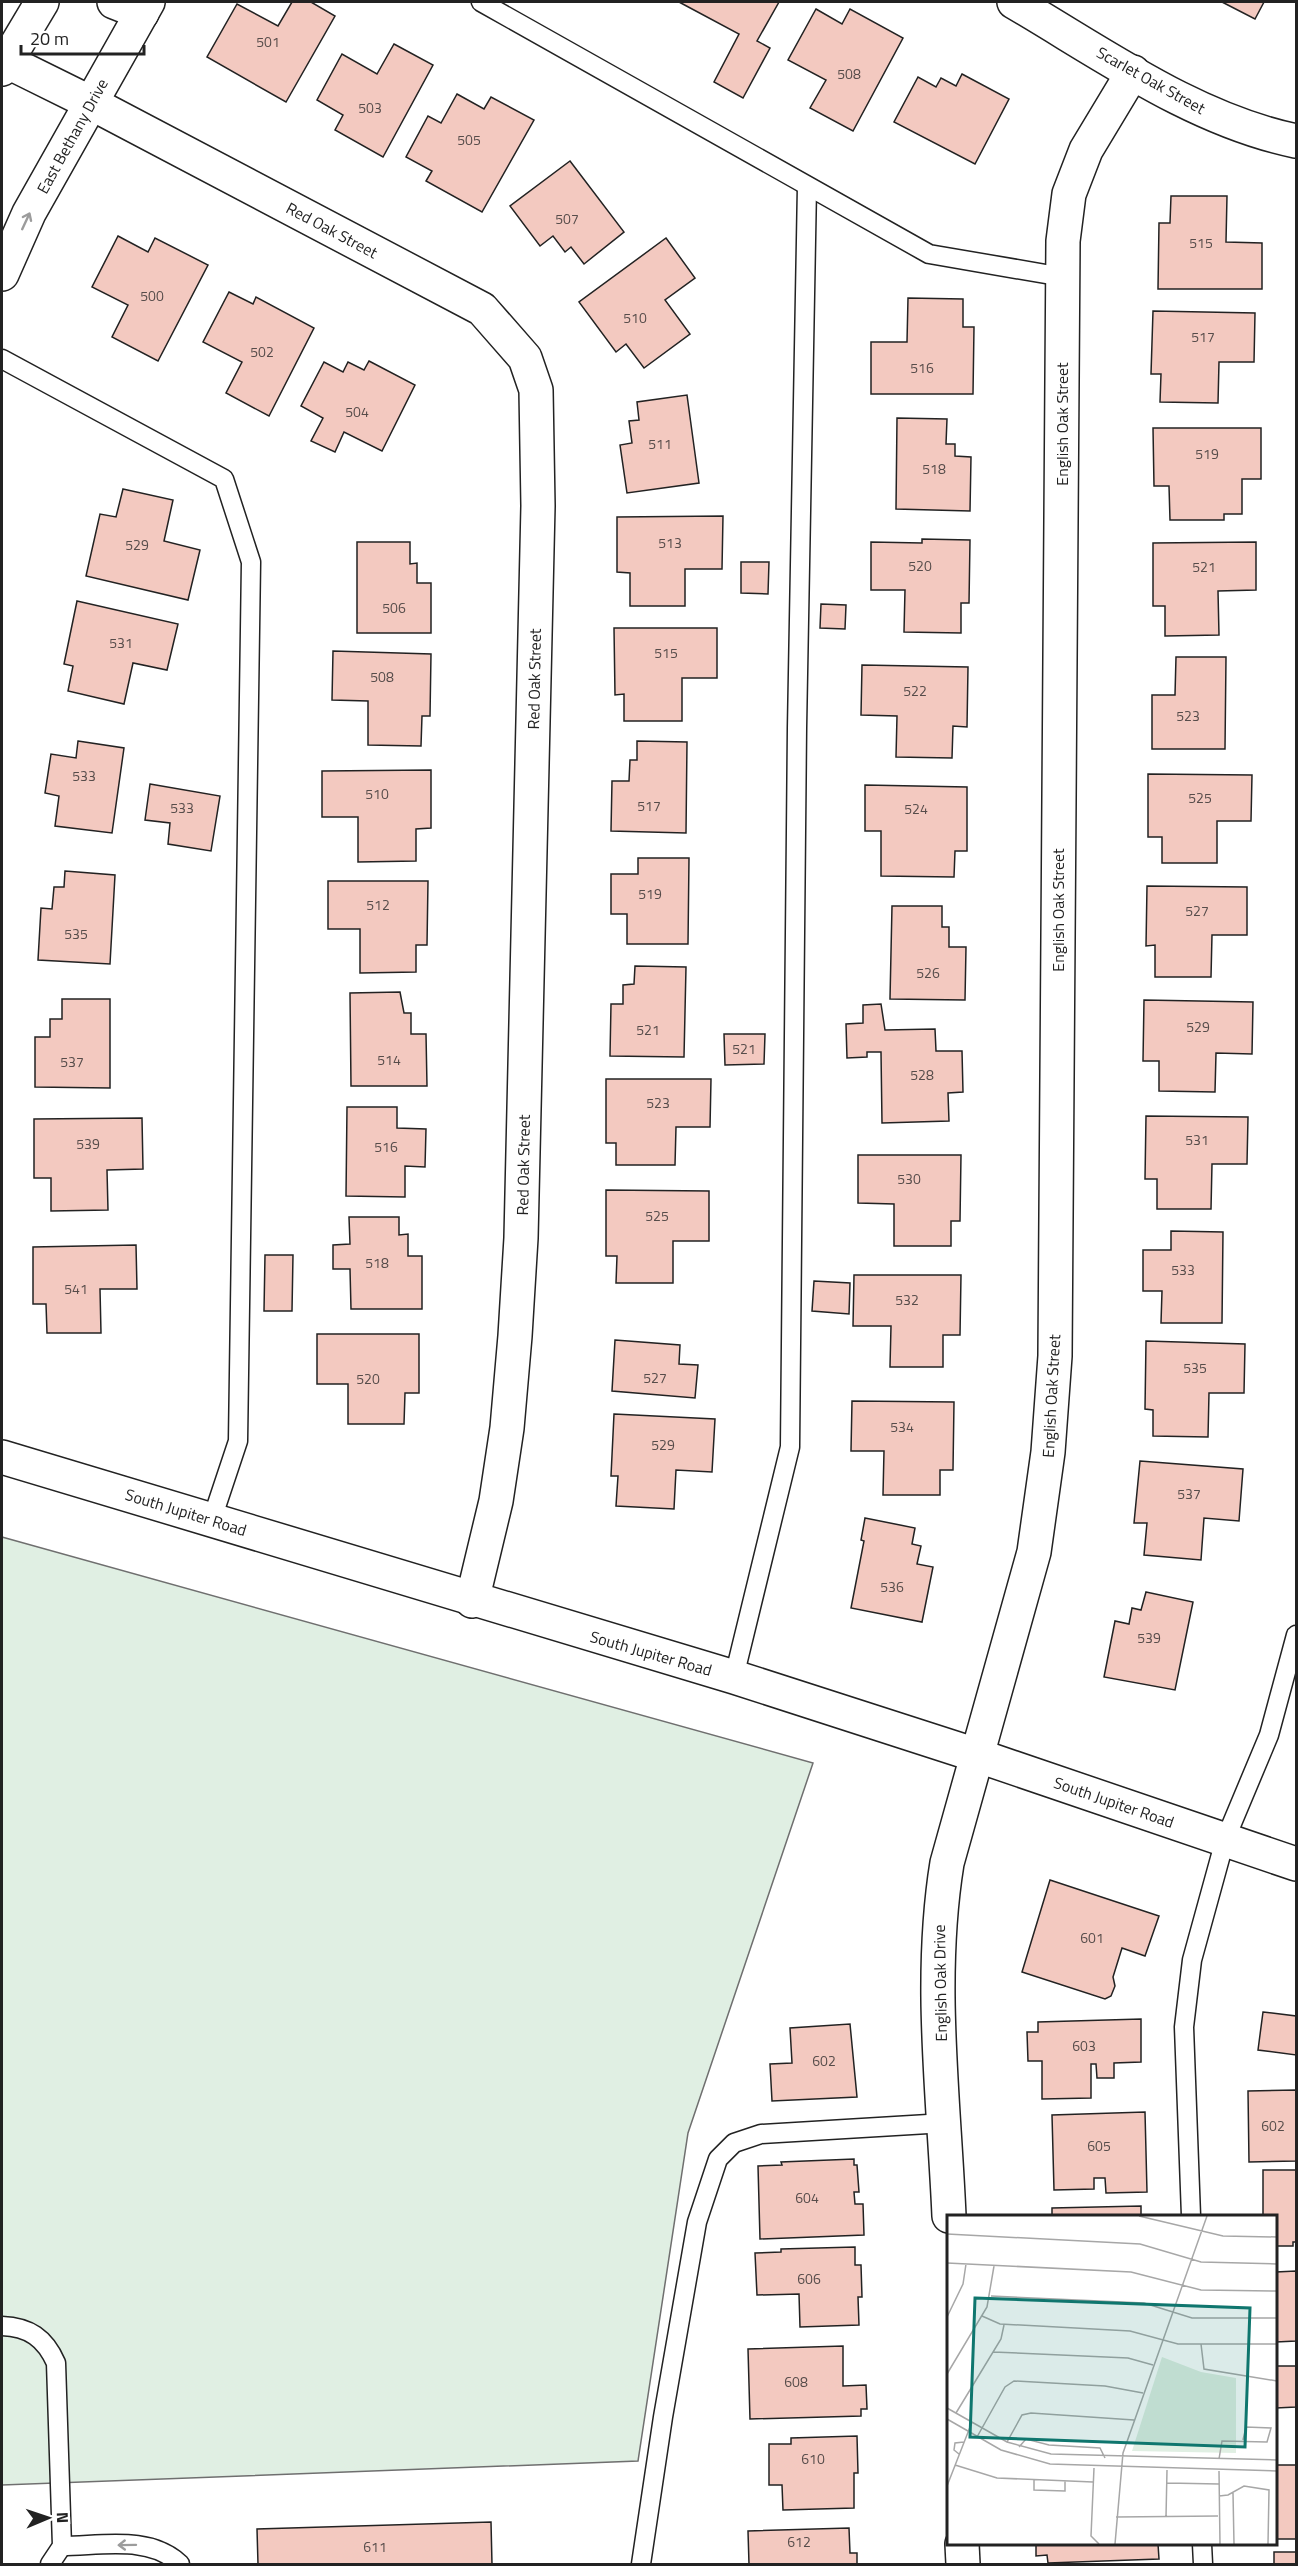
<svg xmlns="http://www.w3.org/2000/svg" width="1298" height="2566" font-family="'Titillium Web',sans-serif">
  <rect width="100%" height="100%" fill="#fff"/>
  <polygon fill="#e0efe3" stroke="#6f6f6f" stroke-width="1.5" points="2,1537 813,1763 688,2133 638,2461 2,2485"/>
  <g fill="#f3c9c0" stroke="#222" stroke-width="1.5">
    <polygon points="292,2 311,2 335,16 286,102 207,57 237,4 278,26"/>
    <polygon points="679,2 779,2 757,41 770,48 743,98 714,82 739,34"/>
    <polygon points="1222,2 1264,2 1255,19"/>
    <polygon points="816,9 842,24 850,9 903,38 853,131 810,108 826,80 788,60"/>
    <polygon points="394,44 433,65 383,157 335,130 343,115 317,100 342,54 377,74"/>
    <polygon points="962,74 1009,99 975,164 894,122 918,77 936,87 941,78 956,86"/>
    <polygon points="457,94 484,109 491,97 534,120 482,212 426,181 432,171 406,157 428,116 441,123"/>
    <polygon points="570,161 624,232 584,264 571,247 565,252 553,236 540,246 510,206"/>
    <polygon points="1171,196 1227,196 1226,242 1262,243 1262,289 1158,289 1159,223 1170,223"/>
    <polygon points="118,236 148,252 155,238 208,265 158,361 112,337 128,305 92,287"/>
    <polygon points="666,238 695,278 665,300 690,334 644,368 626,344 616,352 579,302"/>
    <polygon points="229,292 253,304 256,297 314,328 269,416 226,393 242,362 203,342"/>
    <polygon points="908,298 963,299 963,327 974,327 973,394 871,394 871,342 907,342"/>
    <polygon points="1153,311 1255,313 1254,362 1219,362 1218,403 1160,402 1161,374 1151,374"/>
    <polygon points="369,361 415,385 382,451 344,432 335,452 311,441 323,418 301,406 324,362 343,372 348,362 364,370"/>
    <polygon points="687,395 699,483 627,493 620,445 632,443 629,421 639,420 637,402"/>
    <polygon points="897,418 947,419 946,444 955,444 955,456 971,457 970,511 896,509"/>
    <polygon points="1153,428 1261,428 1261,479 1242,479 1242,514 1224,514 1224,520 1170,520 1169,486 1154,486"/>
    <polygon points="123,489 173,500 164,541 200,550 188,600 86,576 100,514 116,517"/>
    <polygon points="723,516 722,569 685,569 685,606 630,606 630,573 617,572 617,517"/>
    <polygon points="922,539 970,540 969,603 961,603 961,633 904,632 905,590 871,590 871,542 922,543"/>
    <polygon points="357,542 410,542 410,564 417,563 417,583 431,583 431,633 357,633"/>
    <polygon points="1256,542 1256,590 1218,591 1219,635 1165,636 1165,606 1153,606 1153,543"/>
    <polygon points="741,562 769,562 768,594 741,593"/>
    <polygon points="77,601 178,624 167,670 133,663 124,704 68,691 73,666 64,664"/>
    <polygon points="821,604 846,605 845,629 820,628"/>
    <polygon points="614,628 717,628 717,678 682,678 682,721 624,721 624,694 615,695"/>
    <polygon points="333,651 431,654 430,716 422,716 421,746 368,745 368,701 332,700"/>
    <polygon points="1176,657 1226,657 1225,749 1152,749 1152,695 1175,695"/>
    <polygon points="862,665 968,667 967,727 953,726 952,758 896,757 897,716 861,715"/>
    <polygon points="78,741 124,748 112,833 55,826 59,796 45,793 51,754 76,758"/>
    <polygon points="637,741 687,742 686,833 611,831 612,781 629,781 630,760 637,760"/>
    <polygon points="431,770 431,828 416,829 416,861 358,862 358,817 322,817 322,771"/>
    <polygon points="1148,774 1252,775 1251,821 1217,821 1217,863 1162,863 1162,837 1148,837"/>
    <polygon points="150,784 220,796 211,851 168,844 170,823 145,820"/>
    <polygon points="865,785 967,787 967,851 955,851 954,877 881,876 881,831 865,831"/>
    <polygon points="638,858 689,858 688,944 627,944 627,914 611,914 611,874 638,874"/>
    <polygon points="65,871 115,875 110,964 38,960 41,908 52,909 54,887 64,887"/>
    <polygon points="328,881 428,881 427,945 416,945 416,972 360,973 360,929 328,929"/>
    <polygon points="1147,886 1247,887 1247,935 1212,935 1211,977 1155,977 1155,945 1146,946"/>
    <polygon points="892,906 942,906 942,927 949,927 949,947 966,947 965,1000 890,999"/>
    <polygon points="635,966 686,967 684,1057 610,1056 611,1004 623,1004 623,985 634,984"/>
    <polygon points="400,992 404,1013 411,1013 411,1034 426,1034 427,1086 351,1086 350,993"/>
    <polygon points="62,999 110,999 110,1088 35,1087 35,1037 50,1037 50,1019 62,1019"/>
    <polygon points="1144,1000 1253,1002 1252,1054 1216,1053 1215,1092 1159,1091 1159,1061 1143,1061"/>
    <polygon points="881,1004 885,1030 935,1029 936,1051 962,1051 963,1092 948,1093 949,1121 882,1123 881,1052 867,1052 867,1057 847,1058 846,1024 863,1023 863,1005"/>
    <polygon points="724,1034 765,1034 764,1064 725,1065"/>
    <polygon points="606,1079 711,1079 710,1127 676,1127 675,1165 616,1165 616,1143 606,1143"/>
    <polygon points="347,1107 397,1107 397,1128 426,1129 425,1167 405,1166 405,1197 346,1196"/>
    <polygon points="1146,1116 1248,1117 1247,1164 1212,1164 1211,1209 1157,1209 1157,1179 1145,1179"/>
    <polygon points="142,1118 143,1169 107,1170 108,1210 51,1211 51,1178 34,1178 34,1119"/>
    <polygon points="858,1155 961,1155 960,1221 951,1221 951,1246 894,1246 894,1204 858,1203"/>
    <polygon points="606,1190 709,1191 709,1241 673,1241 673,1283 616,1283 617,1256 606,1256"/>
    <polygon points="349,1217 399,1217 399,1235 408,1234 408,1256 422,1256 422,1309 351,1309 350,1269 333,1269 333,1245 350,1244"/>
    <polygon points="1171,1231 1223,1232 1222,1323 1161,1323 1162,1291 1143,1291 1143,1250 1171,1250"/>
    <polygon points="136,1245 137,1289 100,1289 101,1333 47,1333 46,1304 33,1304 33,1247"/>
    <polygon points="265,1255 293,1255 292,1311 264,1311"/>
    <polygon points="854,1275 961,1275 960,1335 943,1335 943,1367 890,1367 891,1326 853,1326"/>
    <polygon points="814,1281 850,1283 849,1314 812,1311"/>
    <polygon points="317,1334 419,1334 419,1393 405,1393 404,1424 348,1424 348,1384 317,1384"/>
    <polygon points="615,1340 680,1345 679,1364 698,1365 695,1398 612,1391"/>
    <polygon points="1146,1341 1245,1344 1244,1393 1209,1393 1208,1437 1153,1436 1153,1410 1145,1409"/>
    <polygon points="852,1401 954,1402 953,1470 940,1470 940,1495 883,1495 884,1451 851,1451"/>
    <polygon points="614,1414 715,1419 712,1472 676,1470 674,1509 616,1506 618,1476 611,1476"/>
    <polygon points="1140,1461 1243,1469 1239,1521 1204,1518 1201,1560 1144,1555 1147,1523 1134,1523"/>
    <polygon points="865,1518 915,1528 912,1544 921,1546 917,1564 933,1567 922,1622 851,1608 864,1541 861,1540"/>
    <polygon points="1146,1592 1193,1602 1175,1690 1104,1677 1115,1621 1129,1624 1132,1608 1141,1610"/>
    <polygon points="1050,1880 1159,1916 1145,1956 1122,1948 1113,1977 1115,1986 1111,1996 1105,1999 1022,1972"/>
    <polygon points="1263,2012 1296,2016 1296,2055 1258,2050"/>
    <polygon points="1141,2019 1141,2062 1114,2063 1114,2078 1097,2078 1096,2064 1091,2064 1091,2098 1042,2099 1042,2061 1028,2061 1027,2032 1038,2032 1038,2022"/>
    <polygon points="850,2024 857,2097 772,2101 770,2064 792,2063 790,2028"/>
    <polygon points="1296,2090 1296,2161 1249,2162 1248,2091"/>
    <polygon points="1145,2112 1147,2192 1106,2193 1105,2178 1094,2178 1094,2189 1054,2190 1052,2115"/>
    <polygon points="854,2159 854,2165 857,2165 859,2192 854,2192 855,2204 863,2204 864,2235 760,2239 758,2166 782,2165 781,2162"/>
    <polygon points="1263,2170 1296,2170 1296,2242 1293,2242 1293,2246 1276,2246 1276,2216 1263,2216"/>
    <polygon points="1141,2206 1141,2216 1052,2216 1052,2208"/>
    <polygon points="855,2247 855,2265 861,2265 862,2297 858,2297 859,2325 800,2327 799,2294 757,2295 755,2253 781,2252 781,2249"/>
    <polygon points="1296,2271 1296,2341 1276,2342 1276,2272"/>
    <polygon points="843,2346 843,2386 866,2385 867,2409 861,2409 861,2416 750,2419 748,2349"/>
    <polygon points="1276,2366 1296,2366 1296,2407 1276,2408"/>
    <polygon points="857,2436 858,2473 854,2473 854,2508 783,2510 782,2485 769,2485 769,2444 791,2444 791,2438"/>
    <rect x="1276" y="2465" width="20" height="74"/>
    <polygon points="491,2522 492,2564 258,2564 257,2529"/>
    <polygon points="849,2528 850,2553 857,2553 857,2564 749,2564 748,2531"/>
    <polygon points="1036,2544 1158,2544 1159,2559 1048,2563 1047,2555 1036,2556"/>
    <rect x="1274" y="2552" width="22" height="12"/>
  </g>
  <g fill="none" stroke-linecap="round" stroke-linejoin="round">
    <g stroke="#222" stroke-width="21">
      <g id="lane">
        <polyline points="481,2 929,254 1063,277"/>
        <polyline points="2,359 224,479 251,562 238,1441 212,1519"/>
        <polyline points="734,1677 790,1447 797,728 807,186"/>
        <polyline points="1191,2216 1184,2027 1192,1960 1225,1840 1269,1735 1296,1635"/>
        <path d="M 2,2326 C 29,2327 45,2338 56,2363 L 62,2546 L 50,2564"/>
        <polyline points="1202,2544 1203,2564"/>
        <path d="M 62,2546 C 101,2546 150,2535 180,2564"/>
        <polyline points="641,2564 663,2417 697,2222 718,2159 734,2143 761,2134 945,2123"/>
      </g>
    </g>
    <g stroke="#222" stroke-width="36">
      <g id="street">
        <polyline points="114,2 142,13"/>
        <path d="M 1014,2 C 1103,54 1194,120 1296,141"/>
        <polyline points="6,61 91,103 482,309 525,358 536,390 538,506 521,1238 515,1336 507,1428 496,1501 472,1601"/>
        <path d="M 949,2216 C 944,2099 928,1980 947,1863 L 1034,1552 L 1048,1452 L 1055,1356 L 1063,241 L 1069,194 L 1086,150 L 1133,72"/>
        <polyline points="962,2544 963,2564"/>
      </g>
    </g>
    <g stroke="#222" stroke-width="36">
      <g id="secondary">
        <polyline points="2,69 42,2"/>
        <polyline points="2,274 29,213 148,2"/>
        <polyline points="2,1457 734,1677 976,1755 1296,1864"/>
      </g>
    </g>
    <use href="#lane" stroke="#fff" stroke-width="18"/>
    <use href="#street" stroke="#fff" stroke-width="33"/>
    <use href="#secondary" stroke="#fff" stroke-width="33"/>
  </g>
  <defs><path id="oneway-shaft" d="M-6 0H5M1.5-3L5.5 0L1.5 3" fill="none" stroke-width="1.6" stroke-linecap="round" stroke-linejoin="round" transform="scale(1.5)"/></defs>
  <g stroke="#9c9c9c">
    <use href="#oneway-shaft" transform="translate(26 221) rotate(-65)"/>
    <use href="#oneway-shaft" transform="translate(127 2545) rotate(179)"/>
  </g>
  <g text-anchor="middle" stroke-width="4.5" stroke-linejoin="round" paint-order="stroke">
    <g font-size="14" fill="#564c4a">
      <text x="268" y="47">501</text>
      <text x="849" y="79">508</text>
      <text x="370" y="113">503</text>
      <text x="469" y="145">505</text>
      <text x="567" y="224">507</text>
      <text x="1201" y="248">515</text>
      <text x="152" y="301">500</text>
      <text x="635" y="323">510</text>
      <text x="1203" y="342">517</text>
      <text x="262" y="357">502</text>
      <text x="922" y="373">516</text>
      <text x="357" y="417">504</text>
      <text x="660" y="449">511</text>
      <text x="1207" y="459">519</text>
      <text x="934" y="474">518</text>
      <text x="670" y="548">513</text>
      <text x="137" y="550">529</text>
      <text x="920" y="571">520</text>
      <text x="1204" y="572">521</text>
      <text x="394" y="613">506</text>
      <text x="121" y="648">531</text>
      <text x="666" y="658">515</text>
      <text x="382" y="682">508</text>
      <text x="915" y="696">522</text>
      <text x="1188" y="721">523</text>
      <text x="84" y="781">533</text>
      <text x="377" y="799">510</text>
      <text x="1200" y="803">525</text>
      <text x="649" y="811">517</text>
      <text x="182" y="813">533</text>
      <text x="916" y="814">524</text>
      <text x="650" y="899">519</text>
      <text x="378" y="910">512</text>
      <text x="1197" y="916">527</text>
      <text x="76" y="939">535</text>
      <text x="928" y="978">526</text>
      <text x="1198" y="1032">529</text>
      <text x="648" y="1035">521</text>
      <text x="744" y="1054">521</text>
      <text x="389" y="1065">514</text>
      <text x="72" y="1067">537</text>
      <text x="922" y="1080">528</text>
      <text x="658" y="1108">523</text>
      <text x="1197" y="1145">531</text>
      <text x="88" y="1149">539</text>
      <text x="386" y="1152">516</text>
      <text x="909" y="1184">530</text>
      <text x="657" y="1221">525</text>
      <text x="377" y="1268">518</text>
      <text x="1183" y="1275">533</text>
      <text x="76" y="1294">541</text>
      <text x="907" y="1305">532</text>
      <text x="1195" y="1373">535</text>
      <text x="655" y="1383">527</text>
      <text x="368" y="1384">520</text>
      <text x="902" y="1432">534</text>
      <text x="663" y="1450">529</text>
      <text x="1189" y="1499">537</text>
      <text x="892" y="1592">536</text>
      <text x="1149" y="1643">539</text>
      <text x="1092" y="1943">601</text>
      <text x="1084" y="2051">603</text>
      <text x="824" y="2066">602</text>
      <text x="1273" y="2131">602</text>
      <text x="1099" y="2151">605</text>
      <text x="807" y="2203">604</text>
      <text x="809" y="2284">606</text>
      <text x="796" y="2387">608</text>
      <text x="813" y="2464">610</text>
      <text x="799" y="2547">612</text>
      <text x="375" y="2552">611</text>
    </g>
    <g font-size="16" fill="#222" stroke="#fff">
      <text transform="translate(1151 80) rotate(29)" y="6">Scarlet Oak Street</text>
      <text transform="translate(72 136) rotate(-61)" y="6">East Bethany Drive</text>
      <text transform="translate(332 230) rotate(28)" y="6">Red Oak Street</text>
      <text transform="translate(1062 424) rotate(-90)" y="6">English Oak Street</text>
      <text transform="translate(534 679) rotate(-89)" y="6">Red Oak Street</text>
      <text transform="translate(1058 910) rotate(-90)" y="6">English Oak Street</text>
      <text transform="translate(523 1165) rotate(-89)" y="6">Red Oak Street</text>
      <text transform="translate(1051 1396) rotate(-87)" y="6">English Oak Street</text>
      <text transform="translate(186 1512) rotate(17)" y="6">South Jupiter Road</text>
      <text transform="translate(651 1653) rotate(16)" y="6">South Jupiter Road</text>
      <text transform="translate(1114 1802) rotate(19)" y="6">South Jupiter Road</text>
      <text transform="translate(940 1983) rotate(-91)" y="6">English Oak Drive</text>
    </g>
  </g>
  <g transform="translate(947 2215)">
    <rect width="330" height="330" fill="#fff"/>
    <path d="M 215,142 L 254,157 L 289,163 L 289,238 L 185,236 Z" fill="#e0efe3"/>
    <path fill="none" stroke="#a7a7a7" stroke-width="1.5" d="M 192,1 L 276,21 L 330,22M 0,19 L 193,29 L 254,47 L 330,49M 0,48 L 184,57 L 254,75 L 330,76M 44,81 L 197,88 L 245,103 L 330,103M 35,101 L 53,109 L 183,116 L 231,129 L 330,129M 0,102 L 16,69 L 19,49M 254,129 L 257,154 L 330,166M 46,137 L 181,143 L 206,150M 0,159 L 40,92 L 47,51M 0,193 L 60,227 L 104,239 L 330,245M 9,198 L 54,124 L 57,110M 0,204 L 54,235 L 103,249 L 330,256M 30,222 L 58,172 L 67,166 L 158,171 L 196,178M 60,227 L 75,200 L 84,198 L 187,205M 72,232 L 79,224 L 102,230 L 153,233 L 158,243M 12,239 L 7,235 L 8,228 L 17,227M 272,244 L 275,226 L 320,227 L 324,213 L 299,212 L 296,225M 8,250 L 50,263 L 146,267M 147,253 L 144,321 L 152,329M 272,256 L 273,329M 87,265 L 87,275 L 118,276 L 118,266M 220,268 L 272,269M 0,271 L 25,207M 286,278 L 287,329M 272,281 L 281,280 L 297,271 L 322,275 L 321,329M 169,302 L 271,301M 219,302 L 220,255M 168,329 L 176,238 L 260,1"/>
    <path fill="#0f766e" fill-opacity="0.15" stroke="#0f766e" stroke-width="3" d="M 28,83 L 303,93 L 298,232 L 23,222 Z"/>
    <rect width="330" height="330" fill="none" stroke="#222" stroke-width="3"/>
  </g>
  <rect width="1298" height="2566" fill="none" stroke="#222222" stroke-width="6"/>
  <g transform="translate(48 2518) rotate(88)" stroke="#ffffff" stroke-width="4.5" paint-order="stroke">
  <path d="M0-4.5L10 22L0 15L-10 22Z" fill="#222222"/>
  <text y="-9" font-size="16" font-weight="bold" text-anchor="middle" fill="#222222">N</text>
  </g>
  <path d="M21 45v9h123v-9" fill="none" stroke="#222222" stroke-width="3"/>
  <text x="30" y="45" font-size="18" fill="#222222" stroke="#ffffff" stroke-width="4.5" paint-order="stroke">20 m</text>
</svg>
